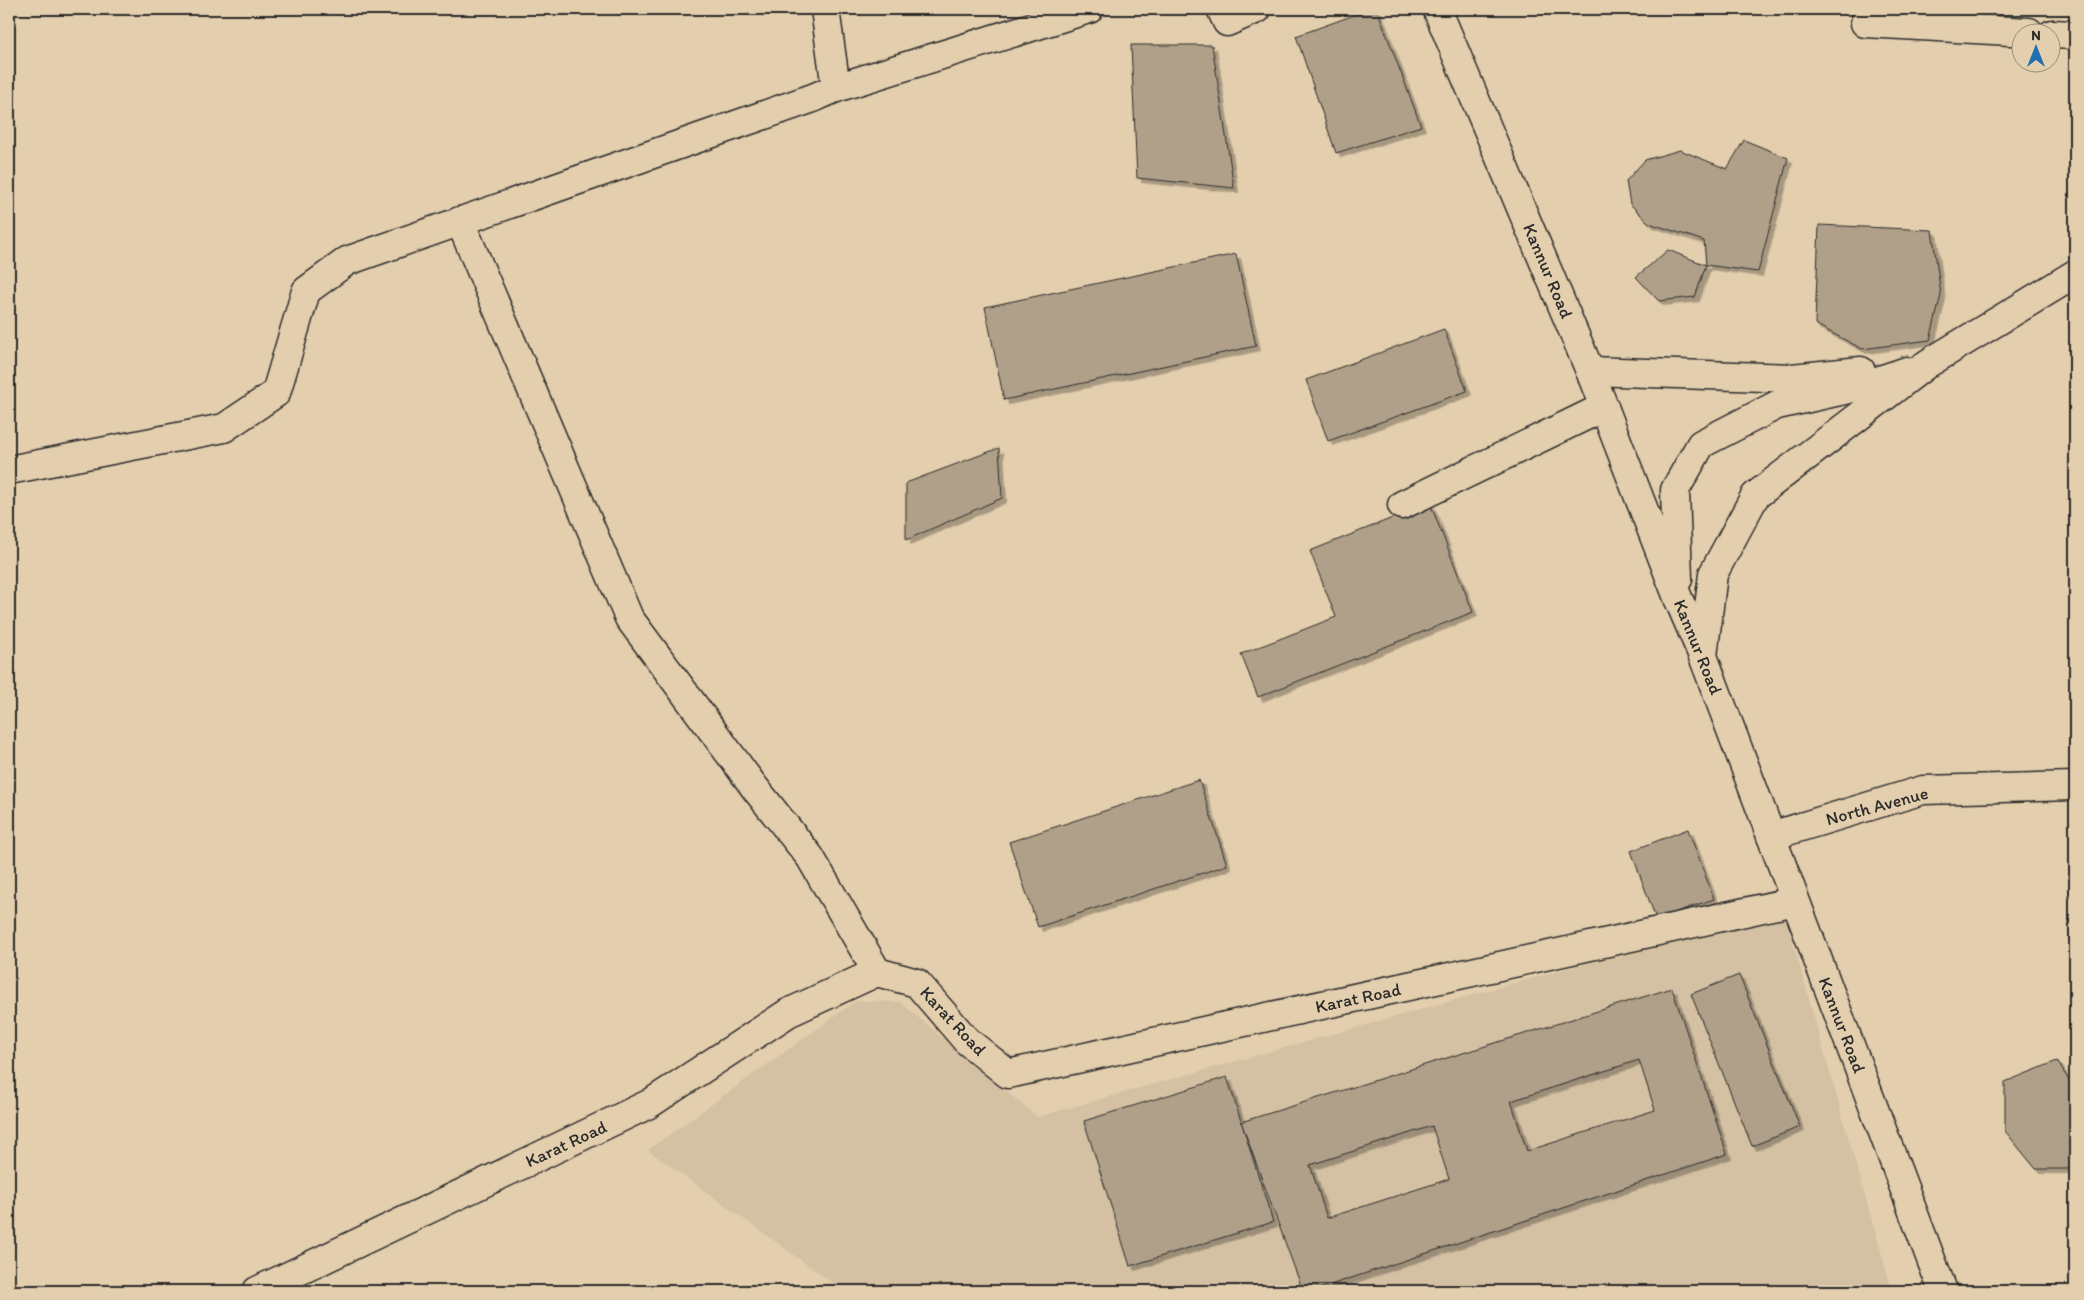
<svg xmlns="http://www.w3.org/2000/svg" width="2084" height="1300" font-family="Itim,sans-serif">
  <defs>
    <filter id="shadow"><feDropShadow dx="4.5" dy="4.5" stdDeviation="0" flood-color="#0004"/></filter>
  </defs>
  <rect width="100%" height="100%" fill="#e3cead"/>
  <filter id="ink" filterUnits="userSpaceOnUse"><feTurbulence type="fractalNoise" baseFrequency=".02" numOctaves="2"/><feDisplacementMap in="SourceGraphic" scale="10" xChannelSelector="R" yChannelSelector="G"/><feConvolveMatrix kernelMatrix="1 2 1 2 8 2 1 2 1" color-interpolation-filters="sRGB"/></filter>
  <g filter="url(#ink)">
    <polygon fill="#d4c0a2" points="1783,908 1892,1291 844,1291 648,1150 856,1001 900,1002 1037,1117"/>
    <g fill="#b0a089" stroke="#2b2b2b" fill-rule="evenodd" filter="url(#shadow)">
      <polygon points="1371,9 1377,9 1421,126 1336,153 1296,36"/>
      <polygon points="1131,45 1212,45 1234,188 1137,178"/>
      <polygon points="1744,140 1788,158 1758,272 1706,265 1704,241 1649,223 1630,204 1626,181 1645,160 1680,150 1727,169"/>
      <polygon points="1819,225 1932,230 1941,295 1930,340 1862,349 1815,324"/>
      <polygon points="1668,250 1706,265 1695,297 1659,301 1636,277"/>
      <polygon points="1236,254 1256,346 1004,400 985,307"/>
      <polygon points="1444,329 1467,391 1328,441 1306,380"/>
      <polygon points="999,448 1002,498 906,540 906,483"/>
      <polygon points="1430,503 1473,612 1258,697 1241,654 1336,617 1310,551"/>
      <polygon points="1199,780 1227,865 1038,927 1009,842"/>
      <polygon points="1688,829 1714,899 1656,919 1631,851"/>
      <polygon points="1739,975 1800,1127 1752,1146 1691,994"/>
      <path d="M 1672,988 L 1727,1154 L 1312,1291 L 1303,1291 L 1241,1122 ZM 1639,1060 L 1655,1110 L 1527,1151 L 1511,1101 ZM 1432,1126 L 1449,1179 L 1327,1218 L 1310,1165 Z"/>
      <polygon points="2057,1061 2073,1087 2075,1097 2075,1169 2036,1169 2005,1131 2005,1082"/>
      <polygon points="1227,1077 1273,1222 1130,1266 1084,1121"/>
    </g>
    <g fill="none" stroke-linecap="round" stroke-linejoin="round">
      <g stroke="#2b2b2b" stroke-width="31">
        <g id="minor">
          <polyline points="825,9 836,88"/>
          <polyline points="1221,9 1227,22 1257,9"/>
          <polyline points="1865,23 2029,32"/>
          <polyline points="2052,34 2075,35"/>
          <polyline points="460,221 629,618 755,788 810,857 877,972"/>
          <polyline points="9,470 224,428 276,393 306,291 347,261 813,98 836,88 1089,9"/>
          <polyline points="1402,505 1604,407"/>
          <polyline points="1771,836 1923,790 2075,786"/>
          <polyline points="257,1291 649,1104 788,1013 877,972 917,983 966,1040 1008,1074 1795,901"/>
        </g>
      </g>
      <g stroke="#2b2b2b" stroke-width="31">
        <g id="major">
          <polyline points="1437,9 1590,371 1678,598 1703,656 1943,1291"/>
          <polyline points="1590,371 1792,378 1861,371"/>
          <polyline points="1678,579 1675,490 1701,444 1777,405 1862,386 1907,371"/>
          <polyline points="1703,656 1713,574 1755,496 1927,364 2075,274"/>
        </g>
      </g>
      <use href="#minor" stroke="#e3cead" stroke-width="28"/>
      <use href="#major" stroke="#e3cead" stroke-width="28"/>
    </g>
  </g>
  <g text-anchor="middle" stroke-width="4.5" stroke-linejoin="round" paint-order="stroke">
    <g font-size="18" fill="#2b2b2b" stroke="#e3cead">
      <text transform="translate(1548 271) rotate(67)" y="6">Kannur Road</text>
      <text transform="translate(1698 647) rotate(68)" y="6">Kannur Road</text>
      <text transform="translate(1877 806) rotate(-15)" y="6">North Avenue</text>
      <text transform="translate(1358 998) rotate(-12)" y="6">Karat Road</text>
      <text transform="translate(953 1021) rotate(47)" y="6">Karat Road</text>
      <text transform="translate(1842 1025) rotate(69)" y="6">Kannur Road</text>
      <text transform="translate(566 1144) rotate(-25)" y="6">Karat Road</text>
    </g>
  </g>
  <rect width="2084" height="1300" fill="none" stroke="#e3cead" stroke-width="30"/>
  <rect x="15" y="15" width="2054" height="1270" fill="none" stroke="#2b2b2b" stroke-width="2" filter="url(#ink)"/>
  <g transform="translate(2036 48)"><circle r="24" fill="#e3cead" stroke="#998d79"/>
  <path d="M0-4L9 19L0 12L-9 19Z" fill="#1f6fb2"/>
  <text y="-8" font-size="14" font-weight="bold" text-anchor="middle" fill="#2b2b2b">N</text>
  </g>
</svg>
